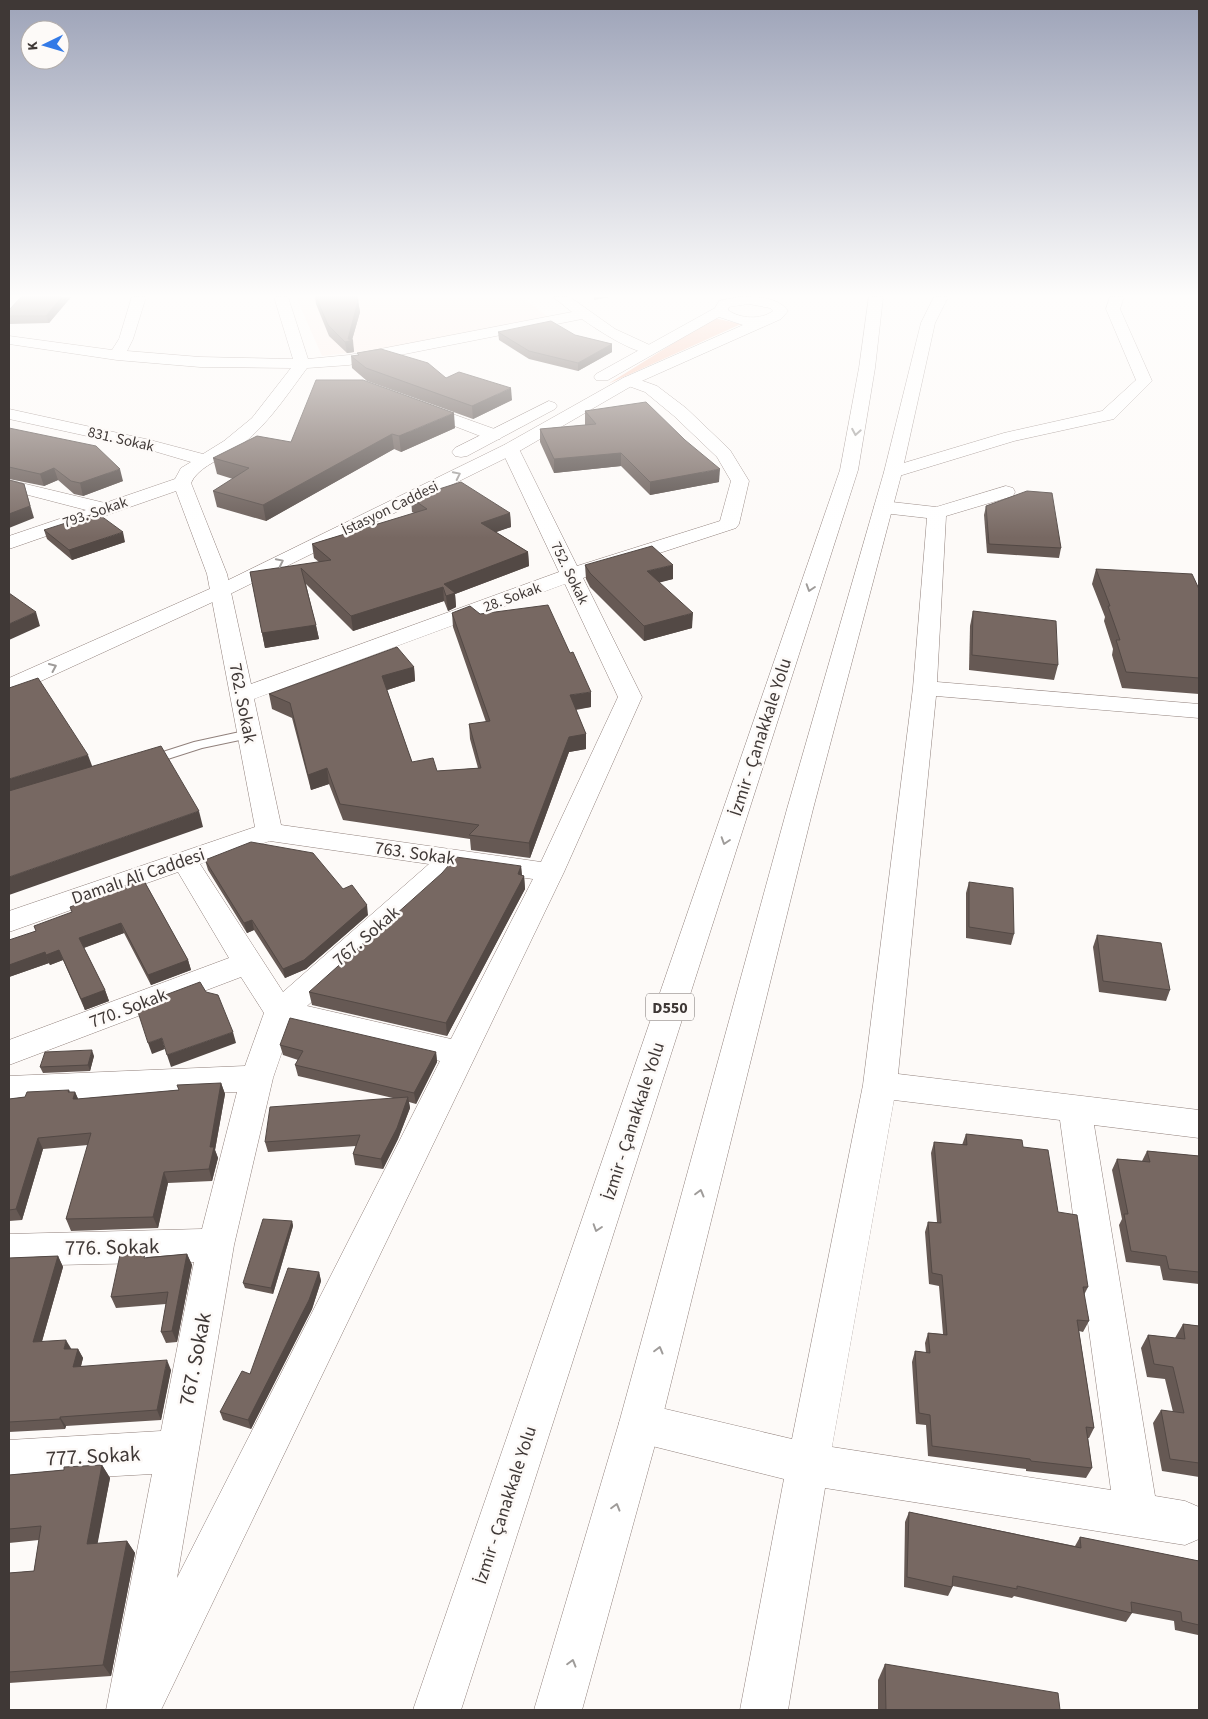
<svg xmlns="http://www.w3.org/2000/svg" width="1208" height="1719" font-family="'Source Sans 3',sans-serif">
  <rect width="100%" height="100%" fill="#fdfaf8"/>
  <polygon fill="#fdede7" points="296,297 522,297 548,317 383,349 322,356"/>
  <polygon fill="#f8c4b0" points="714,318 741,324 608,384"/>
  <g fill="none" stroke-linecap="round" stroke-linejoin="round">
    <g stroke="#91817c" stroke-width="2">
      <polygon id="service" points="249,730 256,734 254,737 202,748 149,765 142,761 144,758 194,742"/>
    </g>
    <g stroke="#91817c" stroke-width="1">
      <g id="minor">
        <path d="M 132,297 L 146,297 L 133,339 L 127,351 L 200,357 L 293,359 L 274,297 L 288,297 L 308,359 L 349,355 L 572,312 L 553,297 L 570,297 L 615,329 L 654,347 L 656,350 L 654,353 C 638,357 596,329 582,319 L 349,365 L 307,368 C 284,399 263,432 230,453 C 216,461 197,469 191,483 L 227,574 L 251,684 L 559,572 L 501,449 L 504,445 L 510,444 L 516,445 L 519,449 L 577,566 L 720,521 L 731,481 L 717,457 L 674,416 L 645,392 L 623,384 L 621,381 L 623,378 L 629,376 L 657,386 L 686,408 L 730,450 L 749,481 L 739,524 L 736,528 L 583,578 L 642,697 L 564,872 L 161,1710 L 106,1710 L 152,1474 L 9,1482 L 9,1440 L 161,1431 L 194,1262 L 9,1266 L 9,1234 L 202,1229 L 237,1092 L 9,1102 L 9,1076 L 245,1066 L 264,1013 L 241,977 L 9,1065 L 9,1040 L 229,958 L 178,872 L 9,932 L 9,911 L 255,827 L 207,574 L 176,491 L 9,549 L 9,536 L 86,510 L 9,490 L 9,480 L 105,503 L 175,479 L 181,468 L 191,462 L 147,449 L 9,419 L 9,409 L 150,440 L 203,454 L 224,441 L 252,418 L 291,368 L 200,367 L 117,360 L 9,344 L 9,336 L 112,350 L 119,339 ZM 565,584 L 618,697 L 541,862 L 281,825 L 254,699 ZM 270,841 L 429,864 L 283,992 L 200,864 ZM 457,868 L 533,879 L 451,1039 L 307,1006 L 442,885 ZM 291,1026 L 440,1061 L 177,1578 L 234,1245 L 273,1078 Z"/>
        <polygon points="1110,297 1124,297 1120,309 1152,381 1114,419 1014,441 899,476 893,477 887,476 884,472 887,468 1004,433 1102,411 1136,380 1106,309"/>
        <polygon points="419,402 500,431 503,435 500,439 494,440 488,439 413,410 411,407 413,404"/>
        <path d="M 1006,486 L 1013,488 L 1015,492 L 1013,496 L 946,516 L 937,682 L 1199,704 L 1199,718 L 936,696 L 898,1074 L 1199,1110 L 1199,1138 L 1094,1125 L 1155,1496 L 1185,1501 L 1199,1507 L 1199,1539 L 1185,1545 L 825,1488 L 788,1710 L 740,1710 L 784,1479 L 640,1443 L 625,1437 L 619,1423 L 625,1409 L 640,1403 L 792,1439 L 863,1085 L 913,688 L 927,518 L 883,513 L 876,511 L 874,507 L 876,503 L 883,501 L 936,507 ZM 894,1100 L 1060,1120 L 1111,1490 L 832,1447 Z"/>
      </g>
    </g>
    <g stroke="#91817c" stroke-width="1">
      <g id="primary">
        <path d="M 739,297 C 756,297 777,296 788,311 L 781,319 L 635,384 L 516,453 L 228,595 L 17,692 L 9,694 L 9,678 L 214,587 L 504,445 L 623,378 L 743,325 L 719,317 L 608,380 L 596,380 L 594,377 L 596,374 L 715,308 L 719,301 ZM 749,304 L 770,308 L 773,311 C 761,320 740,319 728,310 L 729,307 Z"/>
        <polygon points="549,401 555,403 557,406 555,409 467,456 461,457 455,456 452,452 455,448"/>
      </g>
    </g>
    <g stroke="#91817c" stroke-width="1">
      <g id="trunk">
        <polygon points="869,297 883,297 875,368 858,470 461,1710 413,1710 840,470 859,368"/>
        <polygon points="934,297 948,297 935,323 902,472 813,809 661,1423 582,1710 534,1710 619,1423 787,809 884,472 921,323"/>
      </g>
    </g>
    <use href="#service" fill="#fff" fill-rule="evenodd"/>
    <use href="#minor" fill="#fff" fill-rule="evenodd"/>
    <use href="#primary" fill="#fff" fill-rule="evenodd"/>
    <use href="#trunk" fill="#fff" fill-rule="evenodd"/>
  </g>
  <g fill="#665954">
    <polygon points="71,297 49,323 9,324 9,310"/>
    <polygon points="315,297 357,297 358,301 360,312 352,340 354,352 347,353 329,336 316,304"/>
    <polygon points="498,332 575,335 612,344 612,352 578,371 529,359 499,340"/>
    <polygon points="357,353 446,378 512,400 473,419 367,381 352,368 351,356 358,355"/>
    <polygon points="585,411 719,482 650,495 621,466 554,473 540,442 540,429 585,425"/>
    <polygon points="9,428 123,481 83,496 74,494 58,480 44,486 9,479"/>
    <polygon points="455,428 401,452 394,449 266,521 217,507 213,491 233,479 217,474 213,458 291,442"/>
    <polygon points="411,498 510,513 511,527 496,532 528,552 529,566 455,594 456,607 448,611 444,601 353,631 306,584 319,639 265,648 250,572 319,562 314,558 312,544 414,513 412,512"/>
    <polygon points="986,506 1061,548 1059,558 987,553 984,515"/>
    <polygon points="44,530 125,542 72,560 47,539"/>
    <polygon points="585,565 673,579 659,582 692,628 644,641 590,587 586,579"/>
    <polygon points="1096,569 1199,589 1199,694 1122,688 1112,655 1113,649 1104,621 1105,617 1092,584"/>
    <polygon points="973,611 1058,665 1054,680 969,670 970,626"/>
    <polygon points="452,613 591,707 576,710 586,734 586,749 569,752 530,858 471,850 470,839 343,820 329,784 311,790 292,718 272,709 269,694 414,667 415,681 387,690 412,762 437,771 478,768 470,739 469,724 486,722 453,627"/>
    <polygon points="205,860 343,889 368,915 306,969 285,978 254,930 247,933 208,870"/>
    <polygon points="521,866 522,875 524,876 525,889 447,1036 312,1005 309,992"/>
    <polygon points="143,879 188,960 191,970 151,985 124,933 84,948 105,990 109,1001 85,1010 63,960 50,965 49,963 9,977 9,942 36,931 72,912"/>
    <polygon points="969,882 1014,934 1011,945 966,938 966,893"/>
    <polygon points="1097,935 1170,990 1166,1001 1099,992 1093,947"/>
    <polygon points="280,1045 436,1052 437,1062 416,1104 409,1102 410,1108 398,1139 383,1169 355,1165 353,1154 356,1146 268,1152 265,1142 393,1098 298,1076 295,1065 298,1060 283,1055"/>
    <polygon points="94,1056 90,1071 43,1073 40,1067"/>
    <polygon points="221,1083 225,1094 215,1150 218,1158 212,1181 168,1183 158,1228 71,1231 66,1219 88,1145 43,1149 22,1220 9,1221 9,1099 25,1097 69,1090 70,1092 75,1092 78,1099 179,1090"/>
    <polygon points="966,1134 1023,1147 1058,1212 1088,1287 1084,1295 1089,1321 1083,1332 1079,1331 1094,1428 1089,1438 1088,1438 1092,1468 1086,1478 1026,1471 1026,1469 928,1456 926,1425 916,1424 912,1362 915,1351 926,1353 925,1343 928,1333 943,1334 939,1286 929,1284 925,1232 928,1222 937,1222 931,1153 934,1142 962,1145"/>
    <polygon points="1147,1151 1199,1156 1199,1284 1163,1280 1160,1266 1126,1262 1119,1225 1122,1219 1112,1170 1117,1159 1142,1161"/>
    <polygon points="292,1221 293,1226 273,1294 245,1288 243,1283"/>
    <polygon points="187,1254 192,1265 177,1342 166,1343 161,1332 166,1304 116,1308 111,1297 147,1257"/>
    <polygon points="58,1256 63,1267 42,1341 71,1349 78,1349 83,1358 81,1366 171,1370 161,1420 66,1426 65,1429 9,1432 9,1258"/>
    <polygon points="319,1272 321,1281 312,1309 251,1429 223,1420 220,1412 250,1374"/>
    <polygon points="1183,1324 1199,1326 1199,1477 1162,1471 1153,1423 1161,1410 1173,1412 1165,1379 1147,1377 1141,1348 1148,1335 1175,1338"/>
    <polygon points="102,1465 110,1478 97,1544 127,1541 135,1553 111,1676 9,1683 9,1573 34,1571 39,1540 9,1543 9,1475 64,1470"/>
    <polygon points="909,1512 1075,1546 1080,1537 1199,1561 1199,1634 1198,1635 1175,1630 1174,1621 1132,1613 1126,1622 1014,1596 1012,1598 953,1586 948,1596 904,1587 905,1522"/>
    <polygon points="885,1664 1060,1710 878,1710 878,1680"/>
  </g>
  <g fill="#534945">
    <polygon points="62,297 71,297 49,323 46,316"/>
    <polygon points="594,297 609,297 594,300"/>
    <polygon points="358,301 360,312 352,340 353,340 354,352 347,353 345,342 348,339"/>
    <polygon points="612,344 612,352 578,371 578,363"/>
    <polygon points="511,388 512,400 473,419 472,406"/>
    <polygon points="454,413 455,428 401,452 399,436"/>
    <polygon points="392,434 394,449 266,521 263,505"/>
    <polygon points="621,453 621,466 554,473 554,459"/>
    <polygon points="54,468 58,480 44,486 40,474"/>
    <polygon points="120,469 123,481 83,496 80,483"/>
    <polygon points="720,469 719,482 650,495 650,482"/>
    <polygon points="24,484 34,518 9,528 9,514"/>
    <polygon points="510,513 511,527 482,537 481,523"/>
    <polygon points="123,532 125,542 72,560 69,550"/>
    <polygon points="528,552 529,566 455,594 456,607 448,611 446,596 444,584"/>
    <polygon points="673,565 673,579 647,586 647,571"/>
    <polygon points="443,587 444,601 353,631 351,616"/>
    <polygon points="36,612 40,626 9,640 9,624"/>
    <polygon points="693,613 692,628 644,641 644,626"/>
    <polygon points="316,625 319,639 265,648 262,633"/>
    <polygon points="414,667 415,681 384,691 382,676"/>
    <polygon points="591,692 591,707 570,710 570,695"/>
    <polygon points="586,734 586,749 569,752 530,858 529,843 569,737"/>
    <polygon points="88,755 94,771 9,797 9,779"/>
    <polygon points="327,768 329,784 311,790 308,775"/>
    <polygon points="199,811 203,827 9,895 9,877"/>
    <polygon points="521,866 522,879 524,876 525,889 447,1036 446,1023 518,874"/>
    <polygon points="367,905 368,915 306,969 285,978 283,969"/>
    <polygon points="252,920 254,930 247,933 244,923"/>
    <polygon points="121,923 124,933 83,948 79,938"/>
    <polygon points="59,950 63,960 50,965 46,955"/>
    <polygon points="45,952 49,963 9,977 9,965"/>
    <polygon points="188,960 191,970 151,985 148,975"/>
    <polygon points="105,990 109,1001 85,1010 81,999"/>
    <polygon points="233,1032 236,1043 171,1067 167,1055"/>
    <polygon points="162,1038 165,1049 152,1054 148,1043"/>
    <polygon points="92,1050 94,1056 90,1071 88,1065"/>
    <polygon points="436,1052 437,1062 416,1104 414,1093"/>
    <polygon points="221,1083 225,1094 215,1150 218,1158 212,1181 209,1169 210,1147"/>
    <polygon points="75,1092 80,1103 73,1099"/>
    <polygon points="408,1097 410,1108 398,1139 383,1169 381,1159"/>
    <polygon points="38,1138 43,1149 22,1220 16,1209"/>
    <polygon points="164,1172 168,1183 158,1228 153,1217"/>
    <polygon points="292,1221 293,1226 273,1294 271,1288"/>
    <polygon points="187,1254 192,1265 177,1342 172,1331"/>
    <polygon points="58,1256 63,1267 39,1352 33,1342"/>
    <polygon points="319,1272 321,1281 312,1309 251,1429 248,1420"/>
    <polygon points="66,1340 72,1350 64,1349"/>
    <polygon points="78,1349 83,1358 78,1377 73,1367"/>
    <polygon points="167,1360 171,1370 161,1420 157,1410"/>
    <polygon points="60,1417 66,1426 65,1429 60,1419"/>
    <polygon points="102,1465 110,1478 95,1557 87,1544"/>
    <polygon points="127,1541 135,1553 111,1676 103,1665"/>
  </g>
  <g fill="#776862" stroke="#534945">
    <polygon points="21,297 62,297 46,316 9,316 9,310"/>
    <polygon points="316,297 357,297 358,301 348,339 353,340 345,342 328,325"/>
    <polygon points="551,321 575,335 612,344 578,363 529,351 498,332"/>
    <polygon points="381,349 428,363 446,378 459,372 511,388 472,406 366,368 351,356 359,355 357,353"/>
    <polygon points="316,380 363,380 454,413 399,436 392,434 263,505 213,491 249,468 213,458 257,436 291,442"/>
    <polygon points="646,402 685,440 720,469 650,482 621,453 554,459 540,429 596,424 585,411"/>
    <polygon points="9,428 96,446 120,469 80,483 71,481 54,468 40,474 9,467"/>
    <polygon points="9,480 24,484 30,506 9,514"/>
    <polygon points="461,482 510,513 481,523 528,552 444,584 455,593 446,596 443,587 351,616 301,568 316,625 262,633 250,572 331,560 312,544 427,509 411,498"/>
    <polygon points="1027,491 1052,493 1061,548 989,544 986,506"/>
    <polygon points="97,513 123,532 69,550 44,530"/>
    <polygon points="652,546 673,565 647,571 693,613 644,626 590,573 585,565"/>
    <polygon points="1096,569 1192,574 1199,589 1199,678 1126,672 1116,640 1120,640 1108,606 1110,606"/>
    <polygon points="9,593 36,612 9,624"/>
    <polygon points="548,605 570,653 573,652 591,692 570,695 586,734 569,737 529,843 469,835 479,825 340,804 327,768 308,775 290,703 269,694 397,647 414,667 382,676 412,762 433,758 437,771 481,768 469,724 490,721 452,613 470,606 480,614"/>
    <polygon points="973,611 1056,621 1058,665 972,655"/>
    <polygon points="38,678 88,755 9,779 9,688"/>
    <polygon points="161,746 199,811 9,877 9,791"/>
    <polygon points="251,842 313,853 343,889 352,885 367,905 304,960 283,969 252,920 244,923 205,860"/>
    <polygon points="456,857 521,866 518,874 524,876 446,1023 309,992 442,873"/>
    <polygon points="143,879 188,960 148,975 121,923 79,938 105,990 81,999 59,950 46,955 45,952 9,965 9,940 36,931 34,926 72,912 70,907"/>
    <polygon points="969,882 1013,888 1014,934 969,927"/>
    <polygon points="1097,935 1161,943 1170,990 1103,981"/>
    <polygon points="200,982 206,992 218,995 233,1032 167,1055 162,1038 148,1043 137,1009 161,1000 160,997"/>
    <polygon points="290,1018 436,1052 414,1093 295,1065 303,1051 280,1045"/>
    <polygon points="92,1050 88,1065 40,1067 45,1052"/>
    <polygon points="221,1083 210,1147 214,1147 209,1169 164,1172 153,1217 66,1219 91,1133 38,1138 16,1209 9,1210 9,1099 25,1097 27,1092 69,1090 68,1092 75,1092 73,1099 77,1099 179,1090 177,1085"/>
    <polygon points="408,1097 397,1128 381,1159 353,1154 360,1135 265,1142 270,1107"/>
    <polygon points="966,1134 1022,1140 1023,1147 1048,1150 1058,1212 1077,1215 1088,1287 1083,1287 1089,1321 1077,1320 1094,1428 1086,1427 1092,1468 1031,1461 1030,1459 932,1446 930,1415 919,1413 915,1351 930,1353 928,1333 947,1335 942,1275 932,1273 928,1222 941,1223 934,1142 967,1145"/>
    <polygon points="1147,1151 1199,1156 1199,1272 1169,1269 1166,1256 1131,1251 1124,1214 1128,1214 1117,1159 1150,1162"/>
    <polygon points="263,1219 292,1221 271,1288 243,1283"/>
    <polygon points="145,1254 144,1258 187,1254 172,1331 161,1332 168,1292 111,1297 120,1255"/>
    <polygon points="58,1256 33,1342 66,1340 64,1349 78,1349 73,1367 167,1360 157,1410 60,1417 60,1419 9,1422 9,1258"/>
    <polygon points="288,1268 319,1272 309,1300 248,1420 220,1412 242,1371 250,1374"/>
    <polygon points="1183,1324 1199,1326 1199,1463 1170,1459 1161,1410 1184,1413 1173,1367 1154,1364 1148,1335 1185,1339"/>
    <polygon points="102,1465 87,1544 127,1541 103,1665 9,1672 9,1573 34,1571 41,1526 9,1529 9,1475 64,1470 64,1467"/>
    <polygon points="909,1512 1081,1548 1080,1537 1199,1561 1199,1625 1182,1621 1181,1612 1131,1602 1132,1613 1017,1586 1017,1589 953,1576 952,1587 907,1577"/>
    <polygon points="885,1664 1058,1693 1060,1710 886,1710"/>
  </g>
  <defs><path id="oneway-chevron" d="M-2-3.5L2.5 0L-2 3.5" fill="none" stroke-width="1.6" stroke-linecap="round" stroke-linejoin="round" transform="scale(1.25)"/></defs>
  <g stroke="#9f9c9a">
    <use href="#oneway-chevron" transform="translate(856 432) rotate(100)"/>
    <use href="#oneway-chevron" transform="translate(457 475) rotate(-26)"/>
    <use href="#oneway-chevron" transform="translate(280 562) rotate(-26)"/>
    <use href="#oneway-chevron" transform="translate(810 588) rotate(108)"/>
    <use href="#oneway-chevron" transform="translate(53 667) rotate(-24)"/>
    <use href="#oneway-chevron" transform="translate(725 841) rotate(108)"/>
    <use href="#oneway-chevron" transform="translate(700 1193) rotate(-75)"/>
    <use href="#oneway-chevron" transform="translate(597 1228) rotate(108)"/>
    <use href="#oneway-chevron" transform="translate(659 1350) rotate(-75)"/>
    <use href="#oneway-chevron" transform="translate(616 1507) rotate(-74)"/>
    <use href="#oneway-chevron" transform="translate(572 1663) rotate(-74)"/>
  </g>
  <linearGradient id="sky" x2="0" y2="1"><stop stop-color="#9da3b8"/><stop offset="0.55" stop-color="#fefdfc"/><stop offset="1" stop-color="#fefdfc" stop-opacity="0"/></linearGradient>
  <rect width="1208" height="538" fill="url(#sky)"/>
  <g text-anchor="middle" stroke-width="5" stroke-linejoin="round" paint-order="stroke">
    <g font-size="15" fill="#3f3836" stroke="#fdfaf8">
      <text transform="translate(121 439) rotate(13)" y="5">831. Sokak</text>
      <text transform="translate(390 508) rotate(-26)" y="5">İstasyon Caddesi</text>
      <text transform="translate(95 512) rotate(-19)" y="5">793. Sokak</text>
      <text transform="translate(570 573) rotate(64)" y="5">752. Sokak</text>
      <text transform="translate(512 597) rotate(-20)" y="5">28. Sokak</text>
    </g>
    <rect fill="#fdfaf8" stroke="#787270" stroke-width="1" x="646" y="993.5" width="48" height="27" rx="4"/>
    <g font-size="16" font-weight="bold" fill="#3f3836">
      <text x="670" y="1013">D550</text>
    </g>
    <g font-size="18" fill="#3f3836" stroke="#fdfaf8">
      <text transform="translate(243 703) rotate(79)" y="6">762. Sokak</text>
      <text transform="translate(760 737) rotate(-72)" y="6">İzmir - Çanakkale Yolu</text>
      <text transform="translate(415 853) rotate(8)" y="6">763. Sokak</text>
      <text transform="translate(138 876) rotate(-19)" y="6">Damalı Ali Caddesi</text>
      <text transform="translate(366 936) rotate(-41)" y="6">767. Sokak</text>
      <text transform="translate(128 1008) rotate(-21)" y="6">770. Sokak</text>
      <text transform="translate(633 1121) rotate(-72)" y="6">İzmir - Çanakkale Yolu</text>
      <text transform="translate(505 1505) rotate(-72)" y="6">İzmir - Çanakkale Yolu</text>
    </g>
    <g font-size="21" fill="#3f3836" stroke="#fdfaf8">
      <text transform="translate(112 1247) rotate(-1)" y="7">776. Sokak</text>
      <text transform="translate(195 1359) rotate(-79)" y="7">767. Sokak</text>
      <text transform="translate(93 1456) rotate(-3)" y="7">777. Sokak</text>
    </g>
  </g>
  <rect width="1208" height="1719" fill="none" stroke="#3f3836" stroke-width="20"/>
  <g transform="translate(45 45) rotate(265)"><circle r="24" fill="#fdfaf8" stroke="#b1acaa"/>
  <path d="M0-4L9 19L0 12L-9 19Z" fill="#337ae7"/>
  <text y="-8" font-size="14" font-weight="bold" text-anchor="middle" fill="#3f3836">K</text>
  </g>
</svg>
